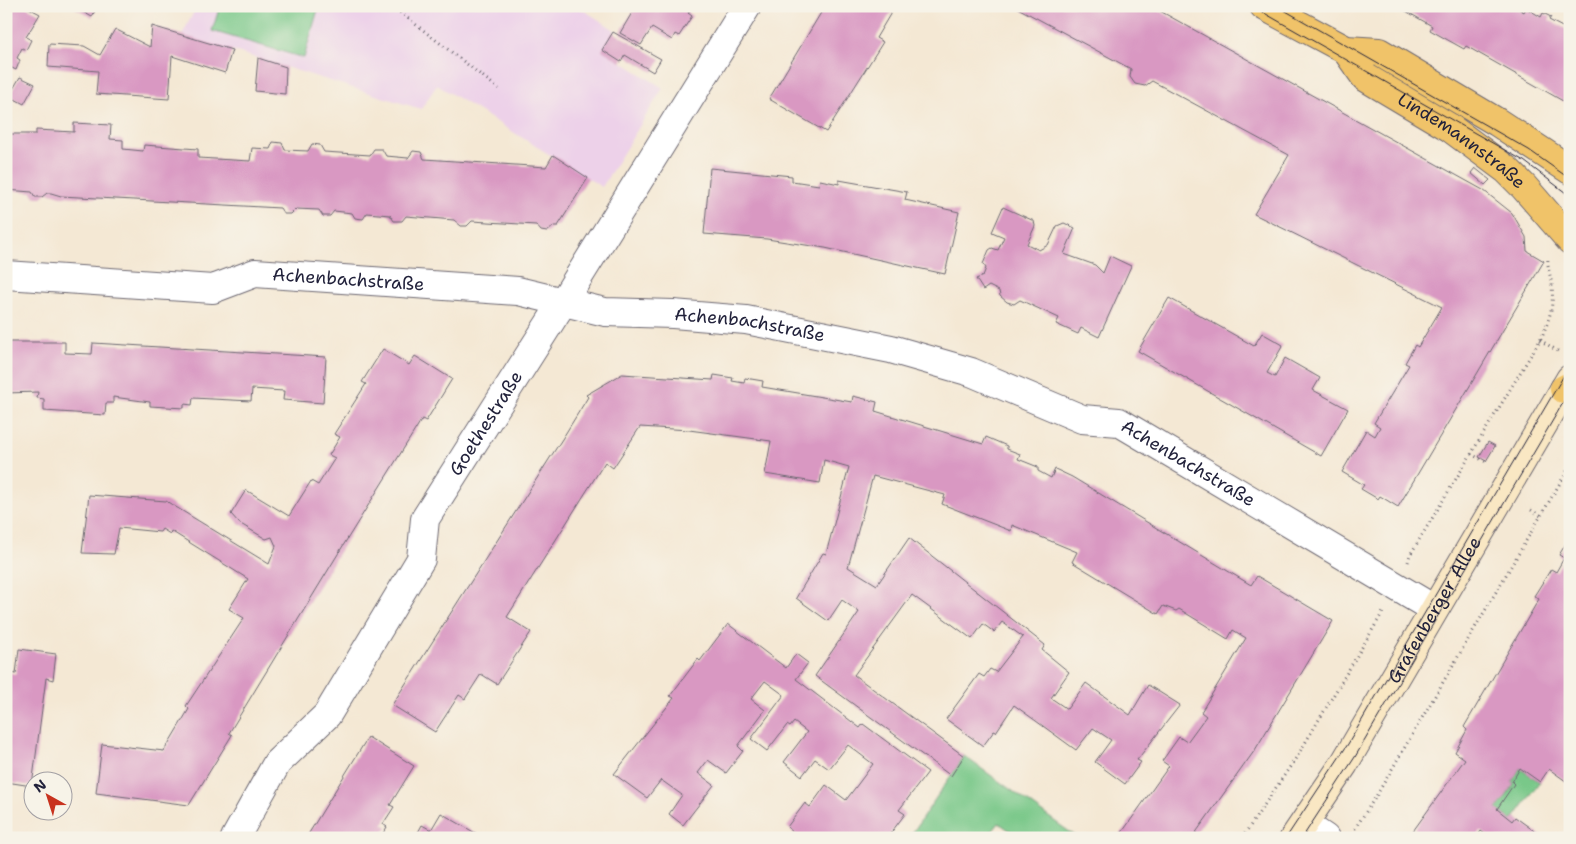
<svg xmlns="http://www.w3.org/2000/svg" width="1576" height="844" font-family="'Shantell Sans',sans-serif">
  <rect width="100%" height="100%" fill="#f7f3e8"/>
  <filter id="ink" filterUnits="userSpaceOnUse"><feTurbulence type="fractalNoise" baseFrequency=".02" numOctaves="2"/><feDisplacementMap in="SourceGraphic" scale="10" xChannelSelector="R" yChannelSelector="G"/><feConvolveMatrix kernelMatrix="1 2 1 2 8 2 1 2 1" color-interpolation-filters="sRGB"/></filter>
  <filter id="wash" filterUnits="userSpaceOnUse"><feTurbulence type="fractalNoise" baseFrequency=".0096" numOctaves="4" result="noise"/><feDisplacementMap in="SourceGraphic" scale="20" xChannelSelector="R" yChannelSelector="G"/><feGaussianBlur stdDeviation="1.12" result="paint"/><feColorMatrix in="noise" values="0 0 0 0 0 0 0 0 0 0 0 0 0 0 0 0 0 1.4 0 .05"/><feComposite in="paint" operator="in"/></filter>
  <g filter="url(#wash)">
    <rect width="100%" height="100%" fill="#f4e8d4"/>
    <polygon fill="#edd1e9" points="197,6 577,6 615,30 603,50 663,88 602,187 437,85 421,109 182,35"/>
    <g fill="#79c889" stroke="#4e7562">
      <polygon points="220,6 319,6 304,58 212,31"/>
      <polygon points="964,756 1078,838 1020,838 999,823 987,838 909,838"/>
      <polygon points="1520,768 1540,782 1512,821 1497,809 1514,785 1512,782"/>
    </g>
    <g id="blocks">
      <g fill="#d998c2">
        <polygon points="6,6 25,6 40,14 26,37 31,40 26,50 22,48 17,58 20,60 16,70 10,67 6,75"/>
        <polygon points="72,6 97,6 92,17"/>
        <polygon points="636,6 692,6 688,13 692,16 679,36 675,34 672,40 652,28 641,45 620,33"/>
        <polygon points="825,6 895,6 876,38 883,42 826,132 769,99"/>
        <polygon points="1014,6 1151,6 1483,190 1512,213 1526,237 1527,251 1544,261 1398,507 1380,496 1378,499 1361,489 1364,485 1342,472 1366,430 1375,436 1380,427 1374,423 1409,365 1405,363 1415,345 1418,347 1442,307 1254,214 1289,155 1152,81 1145,86 1135,84 1130,77 1131,69"/>
        <polygon points="1397,6 1514,6 1524,12 1526,8 1541,17 1543,13 1551,17 1549,20 1570,31 1566,42 1570,44 1570,105 1466,46 1464,49 1430,30 1432,26"/>
        <polygon points="152,26 232,50 225,73 172,56 169,99 96,94 98,71 48,67 49,44 84,46 100,55 115,29 150,47"/>
        <polygon points="613,32 661,59 653,72 625,55 621,62 602,50"/>
        <polygon points="258,58 286,67 285,94 255,91"/>
        <polygon points="20,77 35,84 24,104 9,96"/>
        <polygon points="74,123 111,125 110,139 123,140 123,149 143,151 144,145 198,149 198,158 250,161 252,148 270,149 273,142 282,143 285,150 308,151 312,144 320,145 324,152 370,155 374,149 382,149 386,156 408,158 413,151 421,152 424,159 546,167 553,155 588,178 558,226 554,226 547,232 541,231 536,225 472,221 467,226 461,226 454,220 406,216 402,221 394,221 390,215 367,213 363,219 355,218 352,213 334,211 330,216 323,216 319,210 296,209 291,214 284,214 280,208 61,196 51,193 47,193 42,197 35,197 32,192 6,190 6,134 36,134 36,130 74,132"/>
        <polygon points="710,168 792,176 792,181 819,185 820,180 839,184 839,180 907,192 905,200 959,212 945,274 825,248 767,239 704,234"/>
        <polygon points="1475,168 1490,180 1485,185 1471,173"/>
        <polygon points="1003,207 1034,221 1035,226 1027,244 1039,250 1048,245 1057,226 1064,223 1075,228 1064,254 1095,265 1103,273 1110,256 1131,266 1099,337 1081,328 1078,334 1056,324 1059,318 1020,300 1014,304 1007,302 1000,296 999,291 989,286 983,290 976,279 983,276 986,268 983,264 989,250 992,248 998,250 1004,237 992,232"/>
        <polygon points="1169,298 1254,346 1262,333 1283,345 1267,373 1275,377 1285,358 1320,378 1313,390 1348,409 1321,456 1138,351"/>
        <polygon points="6,342 65,342 65,353 92,354 93,343 326,357 323,403 283,400 284,391 252,389 251,401 193,398 192,405 184,404 184,408 150,406 150,402 113,397 113,403 106,403 105,415 44,411 44,399 37,398 38,392 6,393"/>
        <polygon points="383,349 409,365 415,356 452,379 426,421 422,419 341,549 229,733 232,735 189,805 96,793 102,744 164,751 189,709 186,706 244,618 229,609 248,579 171,531 170,534 162,529 160,532 119,528 114,554 82,553 89,495 166,501 269,564 276,546 272,537 266,539 239,523 231,514 246,490 289,516 311,481 318,485 335,458 329,455 340,437 334,434 366,384 362,382"/>
        <polygon points="622,374 713,380 714,375 733,378 732,381 744,383 745,378 763,381 762,387 852,402 853,396 877,402 875,411 983,444 986,437 1007,446 1007,449 1020,454 1018,459 1038,467 1038,471 1051,478 1055,469 1072,477 1251,585 1257,576 1333,621 1255,750 1192,838 1118,838 1169,766 1162,761 1179,737 1187,742 1206,716 1201,712 1246,638 1233,630 1228,639 1179,609 1176,611 1163,606 1158,614 1072,562 1077,552 1012,525 1011,531 942,504 945,495 873,476 848,567 877,585 909,538 1045,645 1042,650 1069,672 1051,698 1067,709 1086,683 1130,715 1148,685 1180,705 1137,760 1141,762 1125,784 1095,762 1111,740 1093,728 1076,750 1014,705 996,732 994,731 983,746 946,719 979,674 984,677 990,669 996,672 1023,637 1002,622 994,632 983,624 972,639 912,595 854,675 964,756 951,776 815,676 859,612 842,600 828,621 796,598 823,553 826,554 849,467 824,460 820,483 765,474 771,441 689,430 640,427 613,468 605,462 507,617 531,632 497,684 481,674 465,699 459,695 435,732 392,705 564,436 588,397 586,395"/>
        <polygon points="1488,442 1495,446 1486,461 1479,457"/>
        <polygon points="1570,537 1570,784 1549,769 1540,782 1520,768 1512,782 1514,784 1497,809 1512,821 1515,817 1544,838 1490,838 1481,831 1476,838 1408,838 1465,759 1455,752 1467,730 1464,727 1539,599 1534,596 1551,569 1556,572 1564,558 1559,555"/>
        <polygon points="728,624 786,668 796,654 808,663 796,679 860,728 863,724 928,772 899,810 905,814 887,838 800,838 787,827 805,803 810,807 826,785 846,800 873,764 848,745 829,769 815,759 802,776 784,762 807,732 794,722 790,727 787,725 767,751 751,739 784,695 765,681 751,699 765,710 738,746 743,751 726,773 708,760 698,773 714,785 683,825 669,814 682,795 661,780 647,798 614,774 674,698 670,696 698,659 700,661"/>
        <polygon points="19,649 56,654 53,680 46,678 32,786 6,782 6,672 16,674"/>
        <polygon points="368,737 414,766 390,805 394,807 383,824 387,827 380,838 306,838"/>
        <polygon points="441,813 477,834 475,838 415,838 422,825 431,830"/>
      </g>
    </g>
  </g>
  <g filter="url(#ink)">
    <use href="#blocks" fill-opacity="0" stroke="#6c6771" stroke-width="1"/>
    <g fill="none" stroke-linecap="round" stroke-linejoin="round">
      <g stroke="#6c6771" stroke-width="30">
        <g id="street">
          <path id="s1" d="M 6,275 L 213,289 L 255,273 L 518,291 L 605,312 L 673,314 L 746,320 L 891,349 L 971,372 L 1082,419 L 1119,422 L 1434,609"/>
          <polyline points="1304,824 1325,838"/>
          <path id="s2" d="M 235,838 L 277,763 L 327,715 L 421,559 L 425,519 L 563,302 L 747,6"/>
        </g>
      </g>
      <g stroke="#6c6771" stroke-width="30">
        <g id="secondary">
          <path id="s3" d="M 1294,838 L 1344,764 L 1570,379"/>
        </g>
      </g>
      <g stroke="#6c6771" stroke-width="30">
        <g id="primary">
          <polyline points="1264,6 1346,50 1379,52 1497,122 1570,170"/>
          <path id="s4" d="M 1346,50 L 1365,77 L 1449,127 L 1507,170 L 1524,187 L 1570,240"/>
          <polyline points="1564,389 1570,386"/>
        </g>
      </g>
      <g stroke="#6c6771" stroke-width="3" stroke-dasharray="1 4" stroke-linecap="butt">
        <polyline points="392,6 499,89"/>
        <polyline points="1540,340 1561,353"/>
        <polyline points="1471,454 1486,462"/>
        <polyline points="1531,510 1541,516"/>
        <path d="M 1408,562 L 1410,555 L 1540,340 C 1549,322 1554,306 1552,286 C 1551,276 1547,268 1548,258"/>
        <polyline points="1352,833 1375,798 1570,466"/>
        <polyline points="1242,838 1298,755 1383,612"/>
      </g>
      <use href="#street" stroke="#fff" stroke-width="28"/>
      <use href="#secondary" stroke="#f9e7c3" stroke-width="28"/>
      <use href="#primary" stroke="#f0c369" stroke-width="28"/>
      <g stroke="#22223b" stroke-width="1">
        <polyline points="1252,6 1524,161 1570,196"/>
        <polyline points="1277,6 1529,150 1570,179"/>
        <polyline points="1286,838 1348,744 1570,365"/>
        <polyline points="1302,838 1355,757 1570,391"/>
      </g>
    </g>
  </g>
  <g text-anchor="middle" stroke-width="4" stroke-linejoin="round" paint-order="stroke">
    <g font-size="18" fill="#22223b" stroke="#f7f3e8">
      <text dy="6" stroke="none"><textPath href="#s4" startOffset="149">Lindemannstraße</textPath></text>
      <text dy="6" stroke="none"><textPath href="#s1" startOffset="346">Achenbachstraße</textPath></text>
      <text dy="6" stroke="none"><textPath href="#s1" startOffset="751">Achenbachstraße</textPath></text>
      <text dy="6" stroke="none"><textPath href="#s2" startOffset="491">Goethestraße</textPath></text>
      <text dy="6" stroke="none"><textPath href="#s1" startOffset="1216">Achenbachstraße</textPath></text>
      <text dy="6" stroke="none"><textPath href="#s3" startOffset="268">Grafenberger Allee</textPath></text>
    </g>
  </g>
  <rect width="1576" height="844" fill="none" stroke="#f7f3e8" stroke-width="25"/>
  <g transform="translate(48 796) rotate(321)"><circle r="24" fill="#f7f3e8" stroke="#a29fa3"/>
  <path d="M0-4L9 19L0 12L-9 19Z" fill="#c8321e"/>
  <text y="-8" font-size="14" font-weight="bold" text-anchor="middle" fill="#22223b">N</text>
  </g>
</svg>
